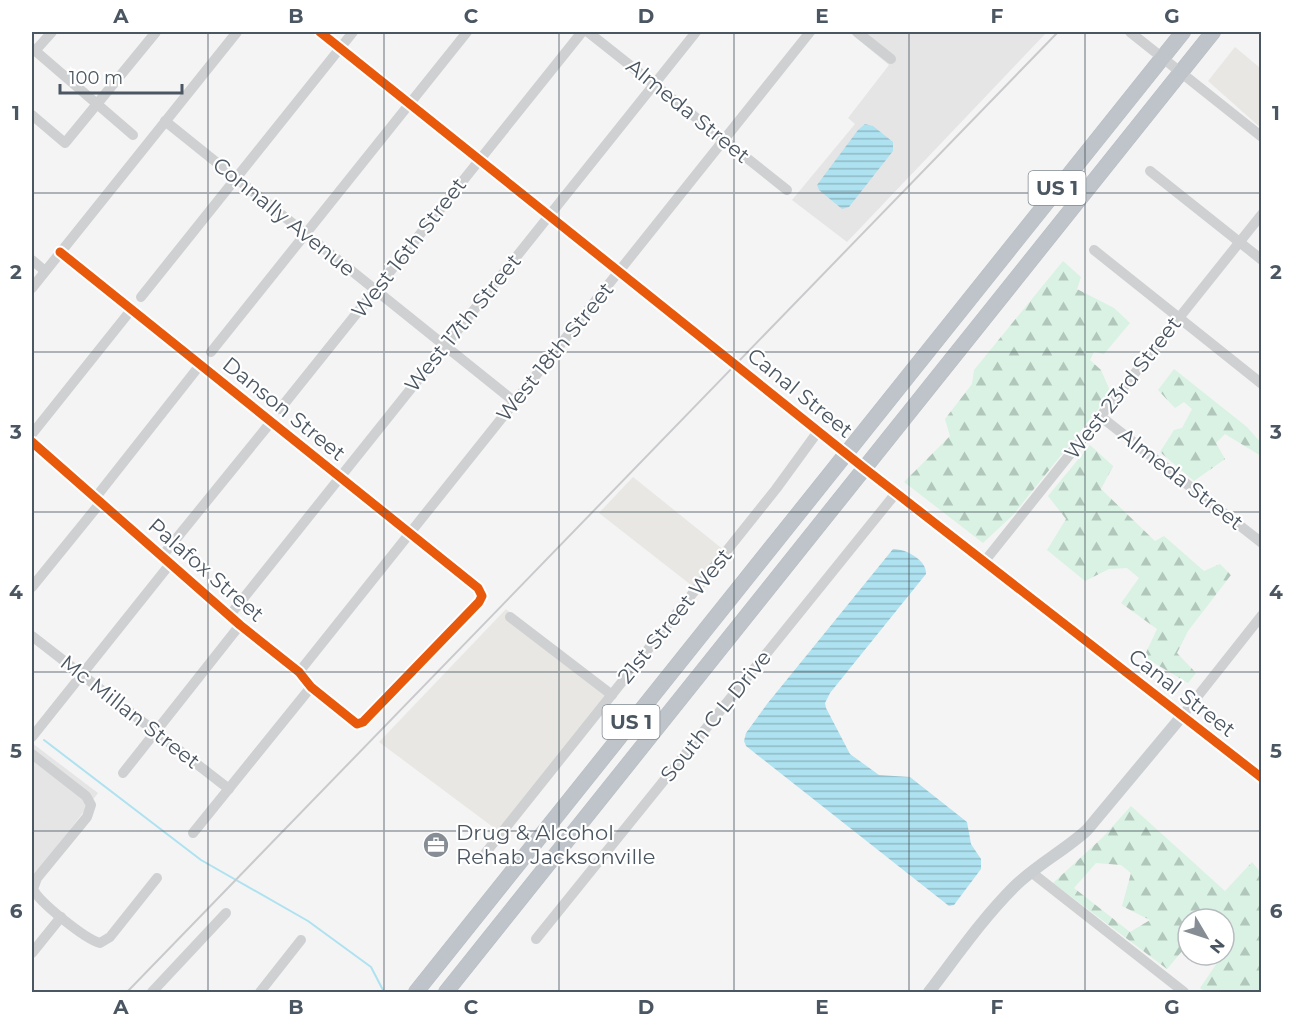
<svg xmlns="http://www.w3.org/2000/svg" width="1293" height="1024" font-family="Montserrat,sans-serif">
  <defs>
    <pattern id="forest-firs" width="22" height="20" patternUnits="userSpaceOnUse" patternTransform="scale(1.5)"><rect width="22" height="20" fill="#d9f2e3"/><path d="M5 1l3.5 6h-7zM16 11l3.5 6h-7z" fill="#b2c7bb"/></pattern>
    <pattern id="water-rules" width="6" height="5" patternUnits="userSpaceOnUse" patternTransform="scale(1.5)"><rect width="6" height="5" fill="#aee2f0"/><path d="M0 2.5h6" fill="none" stroke="#90bac6"/></pattern>
  </defs>
  <rect width="100%" height="100%" fill="#f4f4f4"/>
  <g fill="#e8e7e3">
    <polygon points="1235,47 1259,67 1261,65 1261,128 1208,81"/>
    <polygon points="633,477 730,555 700,592 599,513"/>
    <polygon points="506,609 617,696 505,836 379,742"/>
  </g>
  <g fill="#e6e5e6">
    <polygon points="849,32 1047,32 847,242 792,200 855,124 848,118 889,65"/>
    <polygon points="32,743 98,793 32,879"/>
  </g>
  <g fill="url(#forest-firs)" fill-rule="evenodd">
    <polygon points="1063,261 1081,277 1077,289 1114,308 1130,323 1104,354 1094,352 1090,360 1101,370 1111,393 1013,515 983,543 904,482 950,436 945,419 972,384 974,370"/>
    <polygon points="1174,369 1247,427 1261,443 1261,456 1225,434 1216,443 1225,459 1194,481 1160,452 1174,430 1182,428 1192,409 1184,402 1175,408 1158,390"/>
    <polygon points="1090,445 1113,466 1101,489 1155,541 1164,536 1204,571 1220,564 1231,575 1188,631 1177,653 1196,673 1188,683 1144,657 1157,629 1121,603 1139,578 1127,568 1109,569 1085,581 1047,550 1066,519 1048,496"/>
    <path d="M 1131,806 L 1225,891 L 1252,862 L 1261,873 L 1261,992 L 1206,992 L 1200,988 L 1217,963 L 1205,955 L 1224,955 L 1224,919 L 1188,919 L 1188,944 L 1167,969 L 1053,883 L 1102,838 ZM 1096,863 L 1121,865 L 1131,873 L 1122,906 L 1150,920 L 1130,932 L 1074,888 Z"/>
  </g>
  <g fill="url(#water-rules)">
    <polygon points="865,124 873,126 893,142 893,151 849,207 842,209 819,190 817,185 858,130"/>
    <path d="M 893,549 C 906,549 927,560 926,574 L 830,693 L 825,703 L 826,708 L 850,754 L 879,775 L 910,777 L 967,822 L 971,844 L 981,859 L 981,869 L 954,905 L 949,906 L 746,746 L 744,741 L 746,733 L 767,704 Z"/>
  </g>
  <g fill="none" stroke-linecap="round" stroke-linejoin="round">
    <polyline stroke="#aee2f0" stroke-width="2" points="44,740 201,860 308,921 371,967 384,992"/>
    <g stroke="#b9bec3" stroke-width="16">
      <g id="highway">
        <polyline points="416,992 1183,32"/>
        <polyline points="446,992 1213,32"/>
      </g>
    </g>
    <g stroke="#ced0d2" stroke-width="10">
      <polyline points="320,32 864,468 1262,778"/>
      <polyline points="588,32 787,190"/>
      <polyline points="857,32 891,59"/>
      <polyline points="1130,32 1262,137"/>
      <polyline points="32,48 133,135"/>
      <polyline points="35,51 52,32"/>
      <polyline points="32,115 65,143 156,32"/>
      <polyline points="165,121 515,402"/>
      <polyline points="1150,171 1262,260"/>
      <polyline points="1094,250 1262,384"/>
      <polyline points="32,260 45,271"/>
      <polyline points="32,288 237,32"/>
      <polyline points="141,297 353,32"/>
      <polyline points="211,352 467,32"/>
      <polyline points="280,409 582,32"/>
      <polyline points="1100,416 1262,543"/>
      <polyline points="32,434 131,310"/>
      <polyline points="32,442 240,625 299,672 311,687 357,724 363,722 479,602 482,596 478,588 60,252"/>
      <polyline points="96,497 200,365"/>
      <polyline points="163,555 271,422"/>
      <polyline points="984,562 1262,214"/>
      <polyline points="32,587 101,502"/>
      <polyline points="230,615 696,32"/>
      <polyline points="510,617 612,695"/>
      <polyline points="32,636 229,789"/>
      <polyline points="299,672 810,32"/>
      <polyline points="1182,716 1262,615"/>
      <polyline points="32,737 170,564"/>
      <path d="M 32,754 L 86,796 L 91,805 L 87,817 L 37,878 L 33,889 C 39,902 85,939 100,943 L 110,937 L 157,878"/>
      <polyline points="123,773 240,625"/>
      <polyline points="193,833 311,687"/>
      <polyline points="483,856 776,489 819,430"/>
      <polyline points="1031,872 1184,992"/>
      <polyline points="536,939 896,493"/>
      <polyline points="32,953 61,917"/>
      <polyline points="152,992 226,913"/>
      <polyline points="260,992 301,940"/>
    </g>
    <path stroke="#caced1" stroke-width="12" d="M 929,992 C 956,957 982,919 1014,887 C 1036,865 1064,851 1087,830 L 1182,716"/>
    <use href="#highway" stroke="#bec4c9" stroke-width="15"/>
    <polyline stroke="#c9cacc" stroke-width="2" points="127,992 1058,32"/>
    <g stroke="#fff" stroke-width="13">
      <g id="cycleway">
        <polyline points="320,32 864,468 1262,778"/>
        <polyline points="32,442 240,625 299,672 311,687 357,724 363,722 479,602 482,596 478,588 60,252"/>
      </g>
    </g>
    <use href="#cycleway" stroke="#e8590c" stroke-width="9"/>
  </g>
  <path fill="none" stroke="#4a5661" stroke-width="1.5" stroke-opacity="0.55" d="M 208,32 L 208,992M 384,32 L 384,992M 559,32 L 559,992M 734,32 L 734,992M 909,32 L 909,992M 1085,32 L 1085,992M 32,193 L 1262,193M 32,352 L 1262,352M 32,512 L 1262,512M 32,672 L 1262,672M 32,831 L 1262,831"/>
  <defs>
    <g id="office-disc" transform="scale(1.35)"><circle r="9.5" fill="#868d94" stroke="#fff"/><path d="M-6-3h4V-5.5h4V-3h4V5H-6ZM-1-4.5V-3h2v-1.5ZM-6 0V1H6V0Z" fill="#fff"/></g>
  </defs>
  <g fill-rule="evenodd">
    <use href="#office-disc" x="436" y="845"/>
  </g>
  <g text-anchor="middle" stroke-width="4.5" stroke-linejoin="round" paint-order="stroke">
    <g fill="#fff" stroke="#808990" stroke-width="1.5">
      <rect x="1028.5" y="171" width="57" height="34" rx="4.5"/>
      <rect x="602.5" y="705" width="57" height="34" rx="4.5"/>
    </g>
    <g font-size="20" font-weight="bold" fill="#4a5661">
      <text x="1057" y="195">US 1</text>
      <text x="631" y="729">US 1</text>
    </g>
    <g font-size="21" fill="#4a5661" stroke="#fff">
      <text transform="translate(688 111) rotate(39)" y="7">Almeda Street</text>
      <text transform="translate(284 217) rotate(39)" y="7">Connally Avenue</text>
      <text transform="translate(409 248) rotate(-52)" y="7">West 16th Street</text>
      <text transform="translate(463 323) rotate(-51)" y="7">West 17th Street</text>
      <text transform="translate(555 352) rotate(-51)" y="7">West 18th Street</text>
      <text transform="translate(1123 388) rotate(-52)" y="7">West 23rd Street</text>
      <text transform="translate(800 393) rotate(39)" y="7">Canal Street</text>
      <text transform="translate(284 409) rotate(39)" y="7">Danson Street</text>
      <text transform="translate(1181 479) rotate(38)" y="7">Almeda Street</text>
      <text transform="translate(206 570) rotate(41)" y="7">Palafox Street</text>
      <text transform="translate(675 616) rotate(-51)" y="7">21st Street West</text>
      <text transform="translate(1182 693) rotate(38)" y="7">Canal Street</text>
      <text transform="translate(130 712) rotate(38)" y="7">Mc Millan Street</text>
      <text transform="translate(716 716) rotate(-51)" y="7">South C L Drive</text>
    </g>
    <g font-size="21" fill="#4a5661" stroke="#fff" text-anchor="start">
      <text x="456" y="840">Drug &amp; Alcohol<tspan x="456" dy="24">Rehab Jacksonville</tspan></text>
    </g>
  </g>
  <rect width="1293" height="1024" fill="none" stroke="#ffffff" stroke-width="66"/>
  <g transform="translate(1206 937) rotate(129)"><circle r="28" fill="#ffffff" stroke="#b7bbc0" stroke-width="1.5"/>
  <path d="M0-4.5L10 22L0 15L-10 22Z" fill="#868d94"/>
  <text y="-9" font-size="16" font-weight="bold" text-anchor="middle" fill="#4a5661">N</text>
  </g>
  <path d="M60 84v9h122v-9" fill="none" stroke="#4a5661" stroke-width="3"/>
  <text x="69" y="84" font-size="18" fill="#4a5661" stroke="#ffffff" stroke-width="4.5" paint-order="stroke">100 m</text>
  <rect x="33" y="33" width="1227" height="958" fill="none" stroke="#4a5661" stroke-width="2"/>
  <g font-size="20" text-anchor="middle" font-weight="bold" fill="#4a5661">
    <text x="121" y="23">A</text>
    <text x="296" y="23">B</text>
    <text x="471" y="23">C</text>
    <text x="646" y="23">D</text>
    <text x="822" y="23">E</text>
    <text x="997" y="23">F</text>
    <text x="1172" y="23">G</text>
    <text x="16" y="120">1</text>
    <text x="1276" y="120">1</text>
    <text x="16" y="279">2</text>
    <text x="1276" y="279">2</text>
    <text x="16" y="439">3</text>
    <text x="1276" y="439">3</text>
    <text x="16" y="599">4</text>
    <text x="1276" y="599">4</text>
    <text x="16" y="758">5</text>
    <text x="1276" y="758">5</text>
    <text x="16" y="918">6</text>
    <text x="1276" y="918">6</text>
    <text x="121" y="1014">A</text>
    <text x="296" y="1014">B</text>
    <text x="471" y="1014">C</text>
    <text x="646" y="1014">D</text>
    <text x="822" y="1014">E</text>
    <text x="997" y="1014">F</text>
    <text x="1172" y="1014">G</text>
  </g>
</svg>
